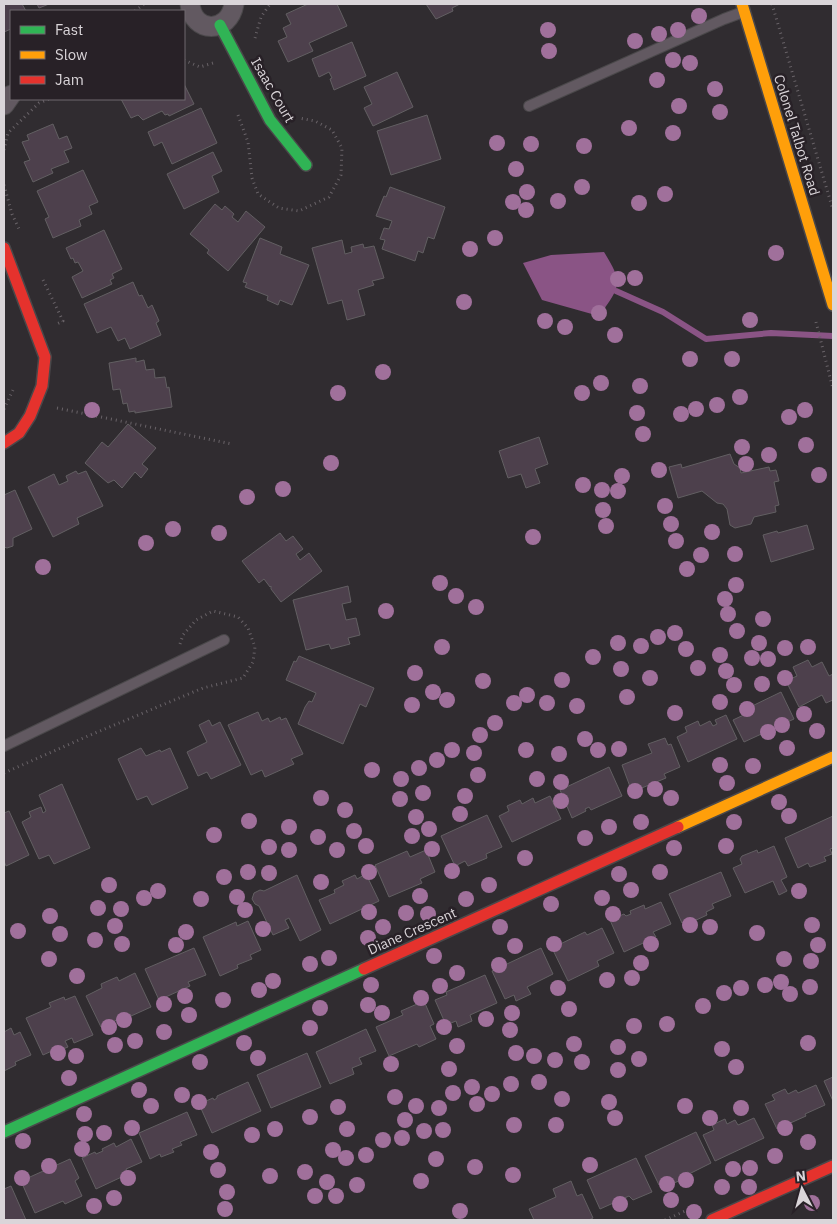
<svg xmlns="http://www.w3.org/2000/svg" width="837" height="1224" font-family="'IBM Plex Sans',sans-serif">
  <rect width="100%" height="100%" fill="#302c30"/>
  <path fill="#8a5485" d="M 604,252 C 624,284 620,287 599,316 L 542,300 L 523,263 L 551,255 Z"/>
  <g fill="none" stroke-linecap="round" stroke-linejoin="round">
    <polyline stroke="#8a5485" stroke-width="6" points="616,291 663,312 706,339 771,333 833,336"/>
  </g>
  <g fill="#4d404c" stroke="#625f62">
    <polygon points="4,4 22,4 26,11 11,11 11,29 4,32"/>
    <polygon points="37,4 49,4 39,8"/>
    <polygon points="308,4 337,4 347,26 309,43 313,51 288,62 278,41 287,37 283,28 291,24 286,14"/>
    <polygon points="426,4 460,4 452,8 453,11 436,19"/>
    <polygon points="352,42 366,76 334,90 330,79 332,78 329,72 319,77 312,59"/>
    <polygon points="397,72 413,107 373,126 364,108 372,104 364,87"/>
    <polygon points="184,84 194,104 169,116 168,114 165,115 162,111 143,120 138,115 131,118 121,99 184,99"/>
    <polygon points="201,108 217,143 172,164 162,142 154,146 148,132"/>
    <polygon points="427,115 441,159 391,175 377,131"/>
    <polygon points="53,124 59,139 67,136 72,148 64,151 69,162 51,169 53,173 33,182 24,162 30,160 22,142 29,140 27,135"/>
    <polygon points="213,152 222,171 212,176 219,192 184,209 167,174"/>
    <polygon points="83,170 98,202 89,206 92,214 79,220 81,226 53,238 45,219 49,217 37,191"/>
    <polygon points="390,187 445,207 434,239 428,237 423,253 418,251 415,261 382,249 385,240 380,239 384,228 389,229 392,221 376,216 384,196 386,197"/>
    <polygon points="215,204 222,210 225,206 234,214 232,217 238,222 246,211 265,227 228,271 207,253 209,250 190,234"/>
    <polygon points="104,230 122,269 112,274 114,278 110,280 112,284 82,298 72,277 83,271 78,262 75,263 73,258 71,259 66,248"/>
    <polygon points="260,238 282,247 280,254 309,265 292,305 280,300 278,305 267,300 268,296 245,287 247,283 243,282"/>
    <polygon points="342,240 345,254 352,252 351,247 363,244 364,248 374,246 384,278 372,281 374,285 358,290 365,315 347,320 342,300 328,304 312,248"/>
    <polygon points="133,282 139,296 142,295 148,308 152,305 159,321 156,323 161,335 130,349 125,338 118,341 111,327 97,333 84,304"/>
    <polygon points="136,358 136,362 144,360 146,370 154,369 155,378 165,377 167,388 169,387 172,407 135,413 135,411 129,412 127,403 123,404 120,389 113,390 109,363"/>
    <polygon points="128,424 156,448 142,464 148,469 141,478 135,472 122,488 114,480 108,483 85,463 102,442 108,447"/>
    <polygon points="539,437 548,464 535,469 540,483 526,488 521,474 508,478 499,451"/>
    <polygon points="730,454 734,464 740,468 741,473 769,467 770,471 776,470 779,481 774,482 779,505 775,506 776,512 754,517 751,524 735,528 730,525 727,509 723,504 717,503 702,491 678,498 669,467 681,464 682,468"/>
    <polygon points="76,471 78,474 86,471 103,506 77,518 79,524 53,537 28,487 54,474 59,485 68,481 66,476"/>
    <polygon points="15,490 32,529 13,538 13,546 7,548 4,547 4,495"/>
    <polygon points="807,525 814,549 771,562 763,535 777,531 778,533"/>
    <polygon points="280,533 286,541 293,536 303,549 296,554 300,560 309,553 322,571 281,602 271,589 271,586 270,587 264,579 259,583 242,561"/>
    <polygon points="348,586 351,602 342,604 346,620 356,618 360,635 348,638 350,644 331,649 329,644 306,650 293,600"/>
    <polygon points="299,656 374,688 366,707 360,704 343,744 298,724 305,707 309,701 312,702 316,693 286,680 294,661 296,662"/>
    <polygon points="808,660 812,667 822,662 829,676 833,674 833,700 826,703 822,695 799,707 786,681 797,676 793,667"/>
    <polygon points="781,692 794,719 744,742 733,720 750,712 748,708"/>
    <polygon points="258,712 262,721 268,718 270,722 280,717 281,720 286,718 303,754 291,759 294,764 265,777 262,770 251,775 228,725"/>
    <polygon points="726,715 737,739 688,762 677,737 687,732 685,727 698,721 700,726 710,721 713,726 717,724 715,720"/>
    <polygon points="209,720 212,726 220,722 241,765 211,779 207,772 198,776 187,752 207,742 199,725"/>
    <polygon points="665,738 668,745 671,744 680,767 664,774 666,778 632,792 622,765 652,753 648,744"/>
    <polygon points="141,748 146,756 160,750 161,752 170,748 188,788 152,805 147,796 137,800 118,759"/>
    <polygon points="609,767 622,796 591,810 589,807 585,809 586,811 572,818 560,790"/>
    <polygon points="62,784 90,848 54,864 49,855 39,859 22,822 31,817 29,812 41,807 43,813 46,811 39,795"/>
    <polygon points="550,796 561,819 512,842 499,816 509,811 507,806 520,800 522,804 533,798 535,803"/>
    <polygon points="9,811 29,855 6,866 4,861 4,813"/>
    <polygon points="487,815 502,847 486,854 487,858 468,866 465,861 455,866 441,836"/>
    <polygon points="833,816 833,848 830,849 832,854 824,857 826,861 810,867 808,863 798,868 785,838"/>
    <polygon points="774,846 787,877 781,880 787,891 779,895 773,881 745,893 733,868 742,864 740,859 742,856 757,850 758,853"/>
    <polygon points="426,850 435,872 420,879 422,883 389,897 375,865 407,851 410,857"/>
    <polygon points="721,872 731,896 712,904 714,908 706,912 707,915 692,922 691,919 682,923 669,894"/>
    <polygon points="366,874 379,901 330,924 319,900 335,893 334,890 344,885 342,881 355,875 357,879"/>
    <polygon points="297,875 321,930 300,941 289,918 285,920 289,928 273,935 259,906 255,904 252,899 254,893 260,890 264,891"/>
    <polygon points="661,902 671,924 653,932 656,937 624,952 610,920 624,914 626,916 631,914 630,911 644,905 645,909"/>
    <polygon points="248,921 261,950 250,955 252,959 237,965 238,968 220,976 203,937 236,922 237,926"/>
    <polygon points="602,928 614,953 597,961 599,966 568,981 552,948 585,932 587,935"/>
    <polygon points="194,948 206,975 188,982 190,986 159,1000 145,969"/>
    <polygon points="541,948 553,974 527,987 531,994 516,1001 514,995 505,999 492,971"/>
    <polygon points="135,973 151,1007 131,1016 130,1014 101,1027 86,996 102,988 101,984 117,977 119,981"/>
    <polygon points="485,975 497,1003 470,1015 472,1021 458,1027 456,1021 446,1025 435,1000 447,995 446,992"/>
    <polygon points="75,996 93,1035 74,1043 72,1038 65,1041 68,1047 56,1052 54,1050 43,1055 26,1018 51,1007 49,1003 64,997 65,1000"/>
    <polygon points="424,1001 434,1024 430,1026 436,1039 419,1047 417,1044 389,1056 376,1027 403,1015 401,1011"/>
    <polygon points="11,1028 14,1035 20,1032 31,1055 15,1062 16,1065 4,1071 4,1032"/>
    <polygon points="366,1029 376,1051 359,1058 362,1064 352,1068 354,1074 330,1084 316,1052"/>
    <polygon points="307,1053 321,1087 271,1108 257,1075"/>
    <polygon points="833,1077 833,1101 824,1081"/>
    <polygon points="248,1082 261,1111 212,1133 199,1104 213,1098 214,1100 217,1098 217,1096"/>
    <polygon points="816,1085 825,1105 805,1114 806,1116 777,1129 765,1104 775,1100 772,1095 785,1089 788,1094 796,1090 798,1093"/>
    <polygon points="187,1112 197,1135 180,1142 182,1145 172,1149 174,1152 161,1157 160,1154 150,1159 139,1133"/>
    <polygon points="754,1118 764,1138 715,1161 703,1135 714,1130 712,1125 725,1119 727,1124 735,1120 738,1125"/>
    <polygon points="696,1132 711,1163 689,1174 688,1172 681,1175 683,1179 672,1184 670,1180 659,1185 645,1156"/>
    <polygon points="131,1139 142,1162 126,1169 128,1174 96,1189 82,1158 95,1152 96,1154 103,1151 102,1149 114,1143 116,1147"/>
    <polygon points="636,1158 652,1192 633,1200 629,1196 600,1209 587,1180"/>
    <polygon points="70,1159 79,1178 75,1181 82,1196 65,1204 63,1201 35,1213 21,1181"/>
    <polygon points="571,1181 577,1196 582,1194 593,1218 589,1220 534,1220 529,1209 556,1197 553,1189"/>
    <polygon points="11,1186 26,1220 4,1220 4,1189"/>
  </g>
  <g fill="none" stroke-linecap="round" stroke-linejoin="round">
    <g stroke="#4a484a" stroke-width="12">
      <g id="lane">
        <polyline points="529,106 724,19 743,12"/>
        <polyline points="4,746 224,640"/>
      </g>
    </g>
    <g stroke="#4a484a" stroke-width="21">
      <g id="street">
        <path d="M 190,4 C 193,34 229,34 234,4"/>
        <polyline points="4,105 11,95"/>
      </g>
    </g>
    <g stroke="#4a484a" stroke-width="14">
      <g id="fast">
        <polyline points="220,25 270,120 306,165"/>
        <polyline points="4,1132 364,969"/>
      </g>
    </g>
    <g stroke="#4a484a" stroke-width="14">
      <g id="slow">
        <polyline points="742,4 833,305"/>
        <polyline points="678,827 833,757"/>
      </g>
    </g>
    <g stroke="#4a484a" stroke-width="14">
      <g id="jam">
        <polyline points="4,248 45,357 42,386 30,416 19,433 4,443"/>
        <polyline points="364,969 678,827"/>
        <polyline points="712,1220 833,1166"/>
      </g>
    </g>
    <g stroke="#696368" stroke-width="3" stroke-dasharray="1 4" stroke-linecap="butt">
      <polyline points="772,4 833,210"/>
      <polyline points="135,11 144,4"/>
      <polyline points="255,38 261,17 270,4"/>
      <polyline points="184,60 200,67 213,63"/>
      <polyline points="238,115 248,142 252,178 258,194 279,208 299,211 329,197 341,175 342,148 332,130 315,121 299,118"/>
      <polyline points="4,150 8,133 39,103 49,99"/>
      <polyline points="4,185 12,214 19,229"/>
      <polyline points="43,280 63,321 57,324"/>
      <polyline points="816,322 833,389"/>
      <polyline points="57,408 232,444"/>
      <polyline points="4,409 13,390"/>
      <polyline points="4,773 88,736 203,688 243,678 253,662 255,647 248,628 238,617 213,611 196,620 183,635 180,644"/>
      <polyline points="665,1220 692,1208"/>
    </g>
    <use href="#lane" stroke="#625961" stroke-width="10"/>
    <use href="#street" stroke="#625961" stroke-width="19"/>
    <use href="#fast" stroke="#30b455" stroke-width="11"/>
    <use href="#slow" stroke="#ff9f0a" stroke-width="11"/>
    <use href="#jam" stroke="#e5322d" stroke-width="11"/>
  </g>
  <g fill="#a0709b">
    <circle cx="699" cy="16" r="8"/>
    <circle cx="548" cy="30" r="8"/>
    <circle cx="678" cy="30" r="8"/>
    <circle cx="659" cy="34" r="8"/>
    <circle cx="635" cy="41" r="8"/>
    <circle cx="549" cy="51" r="8"/>
    <circle cx="673" cy="60" r="8"/>
    <circle cx="690" cy="63" r="8"/>
    <circle cx="657" cy="80" r="8"/>
    <circle cx="715" cy="89" r="8"/>
    <circle cx="679" cy="106" r="8"/>
    <circle cx="720" cy="112" r="8"/>
    <circle cx="629" cy="128" r="8"/>
    <circle cx="673" cy="133" r="8"/>
    <circle cx="497" cy="143" r="8"/>
    <circle cx="531" cy="144" r="8"/>
    <circle cx="584" cy="146" r="8"/>
    <circle cx="516" cy="169" r="8"/>
    <circle cx="582" cy="187" r="8"/>
    <circle cx="527" cy="192" r="8"/>
    <circle cx="665" cy="194" r="8"/>
    <circle cx="558" cy="201" r="8"/>
    <circle cx="513" cy="202" r="8"/>
    <circle cx="639" cy="203" r="8"/>
    <circle cx="526" cy="210" r="8"/>
    <circle cx="495" cy="238" r="8"/>
    <circle cx="470" cy="249" r="8"/>
    <circle cx="776" cy="253" r="8"/>
    <circle cx="635" cy="278" r="8"/>
    <circle cx="618" cy="279" r="8"/>
    <circle cx="464" cy="302" r="8"/>
    <circle cx="599" cy="313" r="8"/>
    <circle cx="750" cy="320" r="8"/>
    <circle cx="545" cy="321" r="8"/>
    <circle cx="565" cy="327" r="8"/>
    <circle cx="615" cy="335" r="8"/>
    <circle cx="690" cy="359" r="8"/>
    <circle cx="732" cy="359" r="8"/>
    <circle cx="383" cy="372" r="8"/>
    <circle cx="601" cy="383" r="8"/>
    <circle cx="640" cy="386" r="8"/>
    <circle cx="338" cy="393" r="8"/>
    <circle cx="582" cy="393" r="8"/>
    <circle cx="740" cy="397" r="8"/>
    <circle cx="717" cy="405" r="8"/>
    <circle cx="696" cy="409" r="8"/>
    <circle cx="92" cy="410" r="8"/>
    <circle cx="805" cy="410" r="8"/>
    <circle cx="637" cy="413" r="8"/>
    <circle cx="681" cy="414" r="8"/>
    <circle cx="789" cy="417" r="8"/>
    <circle cx="643" cy="434" r="8"/>
    <circle cx="806" cy="445" r="8"/>
    <circle cx="742" cy="447" r="8"/>
    <circle cx="769" cy="455" r="8"/>
    <circle cx="331" cy="463" r="8"/>
    <circle cx="746" cy="464" r="8"/>
    <circle cx="659" cy="470" r="8"/>
    <circle cx="819" cy="475" r="8"/>
    <circle cx="622" cy="476" r="8"/>
    <circle cx="583" cy="485" r="8"/>
    <circle cx="283" cy="489" r="8"/>
    <circle cx="602" cy="490" r="8"/>
    <circle cx="618" cy="491" r="8"/>
    <circle cx="247" cy="497" r="8"/>
    <circle cx="665" cy="506" r="8"/>
    <circle cx="603" cy="510" r="8"/>
    <circle cx="671" cy="524" r="8"/>
    <circle cx="606" cy="526" r="8"/>
    <circle cx="173" cy="529" r="8"/>
    <circle cx="712" cy="532" r="8"/>
    <circle cx="219" cy="533" r="8"/>
    <circle cx="533" cy="537" r="8"/>
    <circle cx="676" cy="541" r="8"/>
    <circle cx="146" cy="543" r="8"/>
    <circle cx="735" cy="554" r="8"/>
    <circle cx="701" cy="555" r="8"/>
    <circle cx="43" cy="567" r="8"/>
    <circle cx="687" cy="569" r="8"/>
    <circle cx="440" cy="583" r="8"/>
    <circle cx="736" cy="585" r="8"/>
    <circle cx="456" cy="596" r="8"/>
    <circle cx="725" cy="599" r="8"/>
    <circle cx="476" cy="607" r="8"/>
    <circle cx="386" cy="611" r="8"/>
    <circle cx="728" cy="614" r="8"/>
    <circle cx="763" cy="619" r="8"/>
    <circle cx="737" cy="631" r="8"/>
    <circle cx="675" cy="633" r="8"/>
    <circle cx="658" cy="637" r="8"/>
    <circle cx="618" cy="643" r="8"/>
    <circle cx="759" cy="643" r="8"/>
    <circle cx="641" cy="646" r="8"/>
    <circle cx="442" cy="647" r="8"/>
    <circle cx="808" cy="647" r="8"/>
    <circle cx="785" cy="648" r="8"/>
    <circle cx="686" cy="649" r="8"/>
    <circle cx="720" cy="655" r="8"/>
    <circle cx="593" cy="657" r="8"/>
    <circle cx="752" cy="658" r="8"/>
    <circle cx="768" cy="659" r="8"/>
    <circle cx="698" cy="668" r="8"/>
    <circle cx="621" cy="669" r="8"/>
    <circle cx="726" cy="671" r="8"/>
    <circle cx="415" cy="673" r="8"/>
    <circle cx="650" cy="678" r="8"/>
    <circle cx="785" cy="678" r="8"/>
    <circle cx="562" cy="680" r="8"/>
    <circle cx="483" cy="681" r="8"/>
    <circle cx="762" cy="684" r="8"/>
    <circle cx="734" cy="685" r="8"/>
    <circle cx="433" cy="692" r="8"/>
    <circle cx="527" cy="695" r="8"/>
    <circle cx="627" cy="697" r="8"/>
    <circle cx="447" cy="700" r="8"/>
    <circle cx="720" cy="702" r="8"/>
    <circle cx="514" cy="703" r="8"/>
    <circle cx="547" cy="703" r="8"/>
    <circle cx="412" cy="705" r="8"/>
    <circle cx="577" cy="706" r="8"/>
    <circle cx="747" cy="709" r="8"/>
    <circle cx="675" cy="713" r="8"/>
    <circle cx="804" cy="714" r="8"/>
    <circle cx="495" cy="723" r="8"/>
    <circle cx="782" cy="725" r="8"/>
    <circle cx="817" cy="731" r="8"/>
    <circle cx="768" cy="732" r="8"/>
    <circle cx="480" cy="735" r="8"/>
    <circle cx="585" cy="739" r="8"/>
    <circle cx="787" cy="748" r="8"/>
    <circle cx="619" cy="749" r="8"/>
    <circle cx="452" cy="750" r="8"/>
    <circle cx="526" cy="750" r="8"/>
    <circle cx="598" cy="750" r="8"/>
    <circle cx="474" cy="753" r="8"/>
    <circle cx="559" cy="754" r="8"/>
    <circle cx="437" cy="760" r="8"/>
    <circle cx="720" cy="765" r="8"/>
    <circle cx="753" cy="766" r="8"/>
    <circle cx="419" cy="768" r="8"/>
    <circle cx="372" cy="770" r="8"/>
    <circle cx="478" cy="775" r="8"/>
    <circle cx="401" cy="779" r="8"/>
    <circle cx="537" cy="779" r="8"/>
    <circle cx="561" cy="782" r="8"/>
    <circle cx="727" cy="783" r="8"/>
    <circle cx="655" cy="789" r="8"/>
    <circle cx="635" cy="791" r="8"/>
    <circle cx="423" cy="793" r="8"/>
    <circle cx="465" cy="796" r="8"/>
    <circle cx="321" cy="798" r="8"/>
    <circle cx="671" cy="798" r="8"/>
    <circle cx="400" cy="799" r="8"/>
    <circle cx="561" cy="801" r="8"/>
    <circle cx="779" cy="802" r="8"/>
    <circle cx="345" cy="810" r="8"/>
    <circle cx="460" cy="814" r="8"/>
    <circle cx="789" cy="816" r="8"/>
    <circle cx="416" cy="817" r="8"/>
    <circle cx="249" cy="821" r="8"/>
    <circle cx="641" cy="822" r="8"/>
    <circle cx="734" cy="822" r="8"/>
    <circle cx="289" cy="827" r="8"/>
    <circle cx="609" cy="827" r="8"/>
    <circle cx="429" cy="829" r="8"/>
    <circle cx="354" cy="831" r="8"/>
    <circle cx="214" cy="835" r="8"/>
    <circle cx="412" cy="836" r="8"/>
    <circle cx="318" cy="837" r="8"/>
    <circle cx="585" cy="838" r="8"/>
    <circle cx="366" cy="846" r="8"/>
    <circle cx="726" cy="846" r="8"/>
    <circle cx="269" cy="847" r="8"/>
    <circle cx="674" cy="848" r="8"/>
    <circle cx="432" cy="849" r="8"/>
    <circle cx="289" cy="850" r="8"/>
    <circle cx="337" cy="850" r="8"/>
    <circle cx="525" cy="858" r="8"/>
    <circle cx="452" cy="871" r="8"/>
    <circle cx="248" cy="872" r="8"/>
    <circle cx="369" cy="872" r="8"/>
    <circle cx="660" cy="872" r="8"/>
    <circle cx="269" cy="873" r="8"/>
    <circle cx="619" cy="874" r="8"/>
    <circle cx="224" cy="877" r="8"/>
    <circle cx="321" cy="882" r="8"/>
    <circle cx="109" cy="885" r="8"/>
    <circle cx="489" cy="885" r="8"/>
    <circle cx="631" cy="890" r="8"/>
    <circle cx="158" cy="891" r="8"/>
    <circle cx="799" cy="891" r="8"/>
    <circle cx="420" cy="896" r="8"/>
    <circle cx="237" cy="897" r="8"/>
    <circle cx="144" cy="898" r="8"/>
    <circle cx="602" cy="898" r="8"/>
    <circle cx="201" cy="899" r="8"/>
    <circle cx="466" cy="899" r="8"/>
    <circle cx="551" cy="904" r="8"/>
    <circle cx="98" cy="908" r="8"/>
    <circle cx="121" cy="909" r="8"/>
    <circle cx="245" cy="910" r="8"/>
    <circle cx="369" cy="912" r="8"/>
    <circle cx="406" cy="913" r="8"/>
    <circle cx="428" cy="914" r="8"/>
    <circle cx="613" cy="914" r="8"/>
    <circle cx="50" cy="916" r="8"/>
    <circle cx="690" cy="925" r="8"/>
    <circle cx="812" cy="925" r="8"/>
    <circle cx="115" cy="926" r="8"/>
    <circle cx="383" cy="927" r="8"/>
    <circle cx="500" cy="927" r="8"/>
    <circle cx="710" cy="927" r="8"/>
    <circle cx="263" cy="929" r="8"/>
    <circle cx="18" cy="931" r="8"/>
    <circle cx="186" cy="932" r="8"/>
    <circle cx="757" cy="933" r="8"/>
    <circle cx="60" cy="934" r="8"/>
    <circle cx="368" cy="938" r="8"/>
    <circle cx="95" cy="940" r="8"/>
    <circle cx="122" cy="944" r="8"/>
    <circle cx="554" cy="944" r="8"/>
    <circle cx="651" cy="944" r="8"/>
    <circle cx="176" cy="945" r="8"/>
    <circle cx="818" cy="945" r="8"/>
    <circle cx="515" cy="946" r="8"/>
    <circle cx="434" cy="956" r="8"/>
    <circle cx="329" cy="958" r="8"/>
    <circle cx="49" cy="959" r="8"/>
    <circle cx="784" cy="959" r="8"/>
    <circle cx="811" cy="961" r="8"/>
    <circle cx="641" cy="963" r="8"/>
    <circle cx="310" cy="964" r="8"/>
    <circle cx="499" cy="965" r="8"/>
    <circle cx="457" cy="973" r="8"/>
    <circle cx="77" cy="976" r="8"/>
    <circle cx="632" cy="978" r="8"/>
    <circle cx="607" cy="980" r="8"/>
    <circle cx="273" cy="981" r="8"/>
    <circle cx="781" cy="982" r="8"/>
    <circle cx="371" cy="985" r="8"/>
    <circle cx="765" cy="985" r="8"/>
    <circle cx="440" cy="986" r="8"/>
    <circle cx="810" cy="987" r="8"/>
    <circle cx="558" cy="988" r="8"/>
    <circle cx="741" cy="988" r="8"/>
    <circle cx="259" cy="990" r="8"/>
    <circle cx="724" cy="993" r="8"/>
    <circle cx="790" cy="994" r="8"/>
    <circle cx="185" cy="996" r="8"/>
    <circle cx="421" cy="998" r="8"/>
    <circle cx="223" cy="1000" r="8"/>
    <circle cx="164" cy="1004" r="8"/>
    <circle cx="368" cy="1005" r="8"/>
    <circle cx="703" cy="1006" r="8"/>
    <circle cx="320" cy="1008" r="8"/>
    <circle cx="569" cy="1009" r="8"/>
    <circle cx="382" cy="1013" r="8"/>
    <circle cx="512" cy="1013" r="8"/>
    <circle cx="189" cy="1015" r="8"/>
    <circle cx="486" cy="1019" r="8"/>
    <circle cx="124" cy="1020" r="8"/>
    <circle cx="667" cy="1024" r="8"/>
    <circle cx="634" cy="1026" r="8"/>
    <circle cx="109" cy="1027" r="8"/>
    <circle cx="444" cy="1027" r="8"/>
    <circle cx="310" cy="1028" r="8"/>
    <circle cx="510" cy="1030" r="8"/>
    <circle cx="164" cy="1032" r="8"/>
    <circle cx="135" cy="1041" r="8"/>
    <circle cx="244" cy="1043" r="8"/>
    <circle cx="808" cy="1043" r="8"/>
    <circle cx="574" cy="1044" r="8"/>
    <circle cx="115" cy="1045" r="8"/>
    <circle cx="457" cy="1046" r="8"/>
    <circle cx="618" cy="1047" r="8"/>
    <circle cx="722" cy="1049" r="8"/>
    <circle cx="58" cy="1053" r="8"/>
    <circle cx="516" cy="1053" r="8"/>
    <circle cx="76" cy="1056" r="8"/>
    <circle cx="534" cy="1056" r="8"/>
    <circle cx="258" cy="1058" r="8"/>
    <circle cx="639" cy="1059" r="8"/>
    <circle cx="555" cy="1060" r="8"/>
    <circle cx="200" cy="1062" r="8"/>
    <circle cx="582" cy="1062" r="8"/>
    <circle cx="391" cy="1064" r="8"/>
    <circle cx="736" cy="1067" r="8"/>
    <circle cx="449" cy="1069" r="8"/>
    <circle cx="618" cy="1070" r="8"/>
    <circle cx="69" cy="1078" r="8"/>
    <circle cx="539" cy="1082" r="8"/>
    <circle cx="511" cy="1084" r="8"/>
    <circle cx="472" cy="1087" r="8"/>
    <circle cx="139" cy="1090" r="8"/>
    <circle cx="453" cy="1093" r="8"/>
    <circle cx="492" cy="1094" r="8"/>
    <circle cx="182" cy="1095" r="8"/>
    <circle cx="395" cy="1097" r="8"/>
    <circle cx="562" cy="1099" r="8"/>
    <circle cx="199" cy="1102" r="8"/>
    <circle cx="609" cy="1102" r="8"/>
    <circle cx="477" cy="1104" r="8"/>
    <circle cx="151" cy="1106" r="8"/>
    <circle cx="416" cy="1106" r="8"/>
    <circle cx="685" cy="1106" r="8"/>
    <circle cx="338" cy="1107" r="8"/>
    <circle cx="439" cy="1108" r="8"/>
    <circle cx="741" cy="1108" r="8"/>
    <circle cx="84" cy="1114" r="8"/>
    <circle cx="310" cy="1117" r="8"/>
    <circle cx="615" cy="1118" r="8"/>
    <circle cx="710" cy="1118" r="8"/>
    <circle cx="405" cy="1120" r="8"/>
    <circle cx="514" cy="1125" r="8"/>
    <circle cx="556" cy="1125" r="8"/>
    <circle cx="132" cy="1128" r="8"/>
    <circle cx="785" cy="1128" r="8"/>
    <circle cx="275" cy="1129" r="8"/>
    <circle cx="347" cy="1129" r="8"/>
    <circle cx="443" cy="1130" r="8"/>
    <circle cx="424" cy="1131" r="8"/>
    <circle cx="104" cy="1133" r="8"/>
    <circle cx="85" cy="1134" r="8"/>
    <circle cx="252" cy="1135" r="8"/>
    <circle cx="402" cy="1138" r="8"/>
    <circle cx="383" cy="1140" r="8"/>
    <circle cx="23" cy="1141" r="8"/>
    <circle cx="808" cy="1142" r="8"/>
    <circle cx="82" cy="1149" r="8"/>
    <circle cx="333" cy="1150" r="8"/>
    <circle cx="211" cy="1152" r="8"/>
    <circle cx="366" cy="1155" r="8"/>
    <circle cx="775" cy="1156" r="8"/>
    <circle cx="346" cy="1158" r="8"/>
    <circle cx="436" cy="1159" r="8"/>
    <circle cx="590" cy="1165" r="8"/>
    <circle cx="49" cy="1166" r="8"/>
    <circle cx="475" cy="1167" r="8"/>
    <circle cx="750" cy="1168" r="8"/>
    <circle cx="733" cy="1169" r="8"/>
    <circle cx="218" cy="1170" r="8"/>
    <circle cx="305" cy="1172" r="8"/>
    <circle cx="513" cy="1175" r="8"/>
    <circle cx="270" cy="1176" r="8"/>
    <circle cx="22" cy="1178" r="8"/>
    <circle cx="128" cy="1178" r="8"/>
    <circle cx="686" cy="1180" r="8"/>
    <circle cx="421" cy="1181" r="8"/>
    <circle cx="327" cy="1182" r="8"/>
    <circle cx="667" cy="1184" r="8"/>
    <circle cx="357" cy="1185" r="8"/>
    <circle cx="722" cy="1187" r="8"/>
    <circle cx="749" cy="1187" r="8"/>
    <circle cx="227" cy="1192" r="8"/>
    <circle cx="315" cy="1196" r="8"/>
    <circle cx="336" cy="1196" r="8"/>
    <circle cx="114" cy="1198" r="8"/>
    <circle cx="671" cy="1200" r="8"/>
    <circle cx="812" cy="1203" r="8"/>
    <circle cx="620" cy="1204" r="8"/>
    <circle cx="94" cy="1206" r="8"/>
    <circle cx="225" cy="1209" r="8"/>
    <circle cx="460" cy="1211" r="8"/>
    <circle cx="694" cy="1212" r="8"/>
  </g>
  <g text-anchor="middle" stroke-width="5" stroke-linejoin="round" paint-order="stroke">
    <g font-size="14" fill="#dad5d9" stroke="#282127">
      <text transform="translate(273 90) rotate(60)" y="5">Isaac Court</text>
      <text transform="translate(797 135) rotate(73)" y="5">Colonel Talbot Road</text>
      <text transform="translate(412 931) rotate(-24)" y="5">Diane Crescent</text>
    </g>
  </g>
  <rect width="837" height="1224" fill="none" stroke="#dad5d9" stroke-width="10"/>
  <rect x="10" y="10" width="175" height="90" fill="#282127" stroke="#6f696e"/>
  <rect x="20" y="26" width="25" height="8" fill="#30b455" stroke="#6f696e"/>
  <text x="55" y="35" font-size="15" fill="#dad5d9">Fast</text>
  <rect x="20" y="51" width="25" height="8" fill="#ff9f0a" stroke="#6f696e"/>
  <text x="55" y="60" font-size="15" fill="#dad5d9">Slow</text>
  <rect x="20" y="76" width="25" height="8" fill="#e5322d" stroke="#6f696e"/>
  <text x="55" y="85" font-size="15" fill="#dad5d9">Jam</text>
  <g transform="translate(802 1189) rotate(354)" stroke="#282127" stroke-width="4" paint-order="stroke">
  <path d="M0-4L9 19L0 12L-9 19Z" fill="#dad5d9"/>
  <text y="-8" font-size="14" font-weight="bold" text-anchor="middle" fill="#dad5d9">N</text>
  </g>
</svg>
